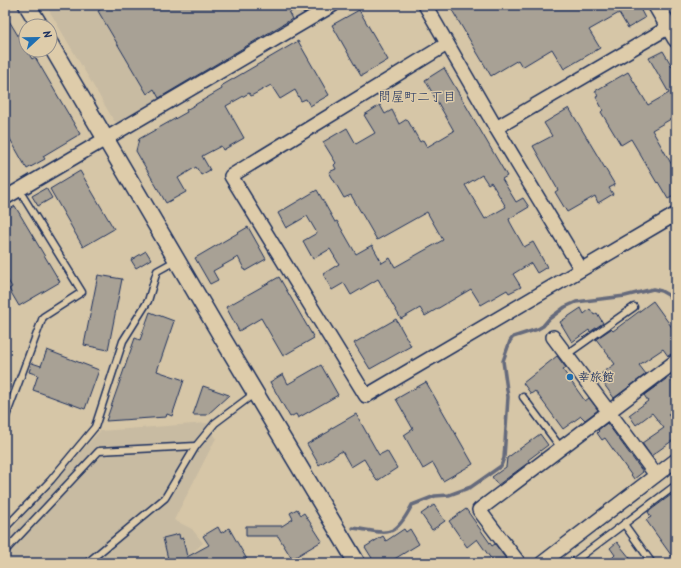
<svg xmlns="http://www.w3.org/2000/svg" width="681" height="568" font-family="Kalam,'Klee One',sans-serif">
  <rect width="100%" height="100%" fill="#d6c6a7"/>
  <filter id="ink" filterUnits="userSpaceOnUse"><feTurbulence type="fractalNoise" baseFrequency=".025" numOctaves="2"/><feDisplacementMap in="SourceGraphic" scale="8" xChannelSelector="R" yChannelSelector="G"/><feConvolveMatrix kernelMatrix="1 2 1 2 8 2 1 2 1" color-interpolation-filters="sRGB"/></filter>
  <g filter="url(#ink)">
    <g fill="#c8bba2">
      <polygon points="46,5 322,5 122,124 114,121"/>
      <polygon points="207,423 216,438 174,520 192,529 203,543 193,552 200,563 5,563 5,540 29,508 100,431"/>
    </g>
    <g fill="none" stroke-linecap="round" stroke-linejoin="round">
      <path stroke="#656a7b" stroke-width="3.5" d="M 353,528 C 388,533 394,540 412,505 L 435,496 L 449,495 L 471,487 L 501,466 L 504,458 L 508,397 L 503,361 L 510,341 L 513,337 L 538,329 L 543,326 L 549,319 L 565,307 L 576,302 L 625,296 L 653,289 L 661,291 L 668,295 L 676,305"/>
    </g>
    <g fill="#a8a195" stroke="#1b2f5e" fill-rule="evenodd">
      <polygon points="108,5 301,5 289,13 292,19 159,98 154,89 147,94 98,11"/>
      <polygon points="449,5 638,5 645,18 628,28 619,13 589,30 600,48 564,69 552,49 522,67 518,60 491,76"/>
      <polygon points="359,10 388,60 361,76 332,25"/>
      <polygon points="5,14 32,59 35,57 80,134 43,156 45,159 27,169 5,130"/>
      <polygon points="298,41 329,95 310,106 306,99 301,101 295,90 280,99 271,85 251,96 249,93 226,106 244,138 223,150 221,146 202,156 210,170 201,175 196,167 178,178 186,192 166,203 136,151 139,139 187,112 186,110 222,89 221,86"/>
      <polygon points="663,51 676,73 676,116 652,130 676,172 676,195 668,199 658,182 657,183 631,139 621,145 601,112 603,110 596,97 598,96 595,91 628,72 648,105 669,93 649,58"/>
      <path d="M 444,68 L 507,176 L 502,179 L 516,202 L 523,198 L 529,207 L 509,219 L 510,222 L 524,247 L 533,242 L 547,267 L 537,273 L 531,263 L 513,274 L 521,287 L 509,293 L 507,290 L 481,305 L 471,289 L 425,316 L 420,308 L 401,319 L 378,279 L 351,295 L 344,283 L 332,290 L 323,274 L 339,264 L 330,249 L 313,259 L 303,241 L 317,233 L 307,216 L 286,228 L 278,213 L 317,190 L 335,222 L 337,221 L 356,254 L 372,245 L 382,263 L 390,258 L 395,267 L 443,240 L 427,212 L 377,240 L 351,195 L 344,198 L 329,172 L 336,169 L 334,165 L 336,163 L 323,142 L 347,128 L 356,144 L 375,133 L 364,115 L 380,105 L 385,114 L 392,110 L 399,124 L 407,119 L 420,142 L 423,140 L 427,147 L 454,131 L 425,80 ZM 482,175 L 488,184 L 491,182 L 506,207 L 485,219 L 465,185 Z"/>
      <polygon points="569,108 615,185 609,188 613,194 598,203 595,196 567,212 555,192 558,190 533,146 552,136 544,123"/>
      <polygon points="80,171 114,229 83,247 50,189"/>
      <polygon points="46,188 52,198 38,206 32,196"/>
      <polygon points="15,206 60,282 19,306 9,289 12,287 5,276 5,212"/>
      <polygon points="248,227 266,259 245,271 238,257 213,271 218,280 210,284 195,258"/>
      <polygon points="146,251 151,259 136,268 131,260"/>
      <polygon points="98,275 122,279 108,350 84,345"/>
      <polygon points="279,277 314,338 283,356 261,318 239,331 226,307"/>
      <polygon points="653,301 676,333 676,351 668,356 663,349 639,365 646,374 614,398 598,376 615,364 596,339 611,329 613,331"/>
      <polygon points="581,308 584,314 590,309 594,315 597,313 603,323 590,332 589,330 572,342 560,322"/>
      <polygon points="150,312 174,321 157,371 184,380 172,416 167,414 166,417 106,421 135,338 140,340"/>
      <polygon points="396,319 411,346 370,369 354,343"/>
      <polygon points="47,350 99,370 85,409 33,390 38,375 29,372 32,363 41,366"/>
      <polygon points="557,356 566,368 563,370 585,401 589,398 598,410 585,420 581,416 563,429 535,391 531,394 523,383"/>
      <polygon points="321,365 338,395 298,418 296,414 290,417 270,382 283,374 288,384"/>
      <polygon points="669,377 676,387 676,408 668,414 676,426 676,438 651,456 642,443 664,428 652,413 636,425 629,415 648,401 644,395"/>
      <polygon points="426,382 473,464 443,481 433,463 423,469 404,435 413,429 396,399"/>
      <polygon points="203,386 229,395 207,415 193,415"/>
      <polygon points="356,414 379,455 387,451 397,468 377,481 364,459 351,467 342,451 319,465 307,444 330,431 330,429"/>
      <polygon points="607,423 643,472 634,479 605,438 602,440 597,433 599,431 598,430"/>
      <polygon points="540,434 548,445 528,460 529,462 498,485 492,477 506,467 507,458"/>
      <polygon points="671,495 676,501 676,562 646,520 651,517 648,512"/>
      <polygon points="434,505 445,521 432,530 421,514"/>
      <polygon points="297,509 301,515 304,513 322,541 292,559 278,536 246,536 246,526 282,526 293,519 290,513"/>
      <polygon points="466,509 492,546 495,544 509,563 494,563 477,539 467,547 449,521"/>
      <polygon points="218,527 221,533 229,528 249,563 169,563 163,538 179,534 180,539 183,538 187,557 209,545 203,536"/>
      <polygon points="404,529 406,532 410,529 419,544 388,563 375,563 365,547 383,536 386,541"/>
      <polygon points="617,542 634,563 616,563 612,558 615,555 610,548"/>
    </g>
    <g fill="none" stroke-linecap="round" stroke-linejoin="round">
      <g stroke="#1b2f5e" stroke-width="9">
        <g id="service">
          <polyline points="566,355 634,307"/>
          <polyline points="523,397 561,448"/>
          <polyline points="5,419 43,317 82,292 19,190"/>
          <polyline points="624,524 676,485"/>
          <polyline points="5,528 51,480 95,427 123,341 148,301 157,271 177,260"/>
          <polyline points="5,551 99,451 196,446"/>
          <polyline points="87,563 165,498 196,446 215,423 255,393"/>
          <polyline points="572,563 624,524 652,563"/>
        </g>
      </g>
      <g stroke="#1b2f5e" stroke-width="16">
        <g id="minor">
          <polyline points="425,5 496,128 581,269"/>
          <polyline points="447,44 231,176 366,396 676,214"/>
          <polyline points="496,128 676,23"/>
          <polyline points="5,198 333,5"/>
          <polyline points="553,337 656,475"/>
          <polyline points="519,563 479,510 676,361"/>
          <polyline points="542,563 676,460"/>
        </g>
      </g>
      <g stroke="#1b2f5e" stroke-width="19">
        <g id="tertiary">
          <polyline points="27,5 40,26"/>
          <polyline points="656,5 676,39"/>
          <polyline points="50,44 223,339 357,563"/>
        </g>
      </g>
      <use href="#service" stroke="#deccaa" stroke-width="6"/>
      <use href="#minor" stroke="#deccaa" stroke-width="13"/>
      <use href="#tertiary" stroke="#deccaa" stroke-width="16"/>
    </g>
  </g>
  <circle fill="#1f6fb2" stroke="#deccaa" stroke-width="1.5" cx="570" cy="377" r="4"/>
  <g text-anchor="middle" stroke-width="3" stroke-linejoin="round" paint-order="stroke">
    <g font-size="12" font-weight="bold" fill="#1b2f5e" stroke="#deccaa" text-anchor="start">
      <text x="578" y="381">幸旅館</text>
    </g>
    <g font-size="13" fill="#1b2f5e" stroke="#deccaa">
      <text x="417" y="101">問屋町二丁目</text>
    </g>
  </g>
  <rect width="681" height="568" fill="none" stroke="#deccaa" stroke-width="20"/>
  <rect x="10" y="10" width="661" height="548" fill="none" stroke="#1b2f5e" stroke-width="1.5" filter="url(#ink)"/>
  <g transform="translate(38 38) rotate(68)"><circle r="19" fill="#deccaa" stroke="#908d8c"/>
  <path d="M0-3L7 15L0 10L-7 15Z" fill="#1f6fb2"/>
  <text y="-6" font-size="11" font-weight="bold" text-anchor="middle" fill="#1b2f5e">N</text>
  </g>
</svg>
